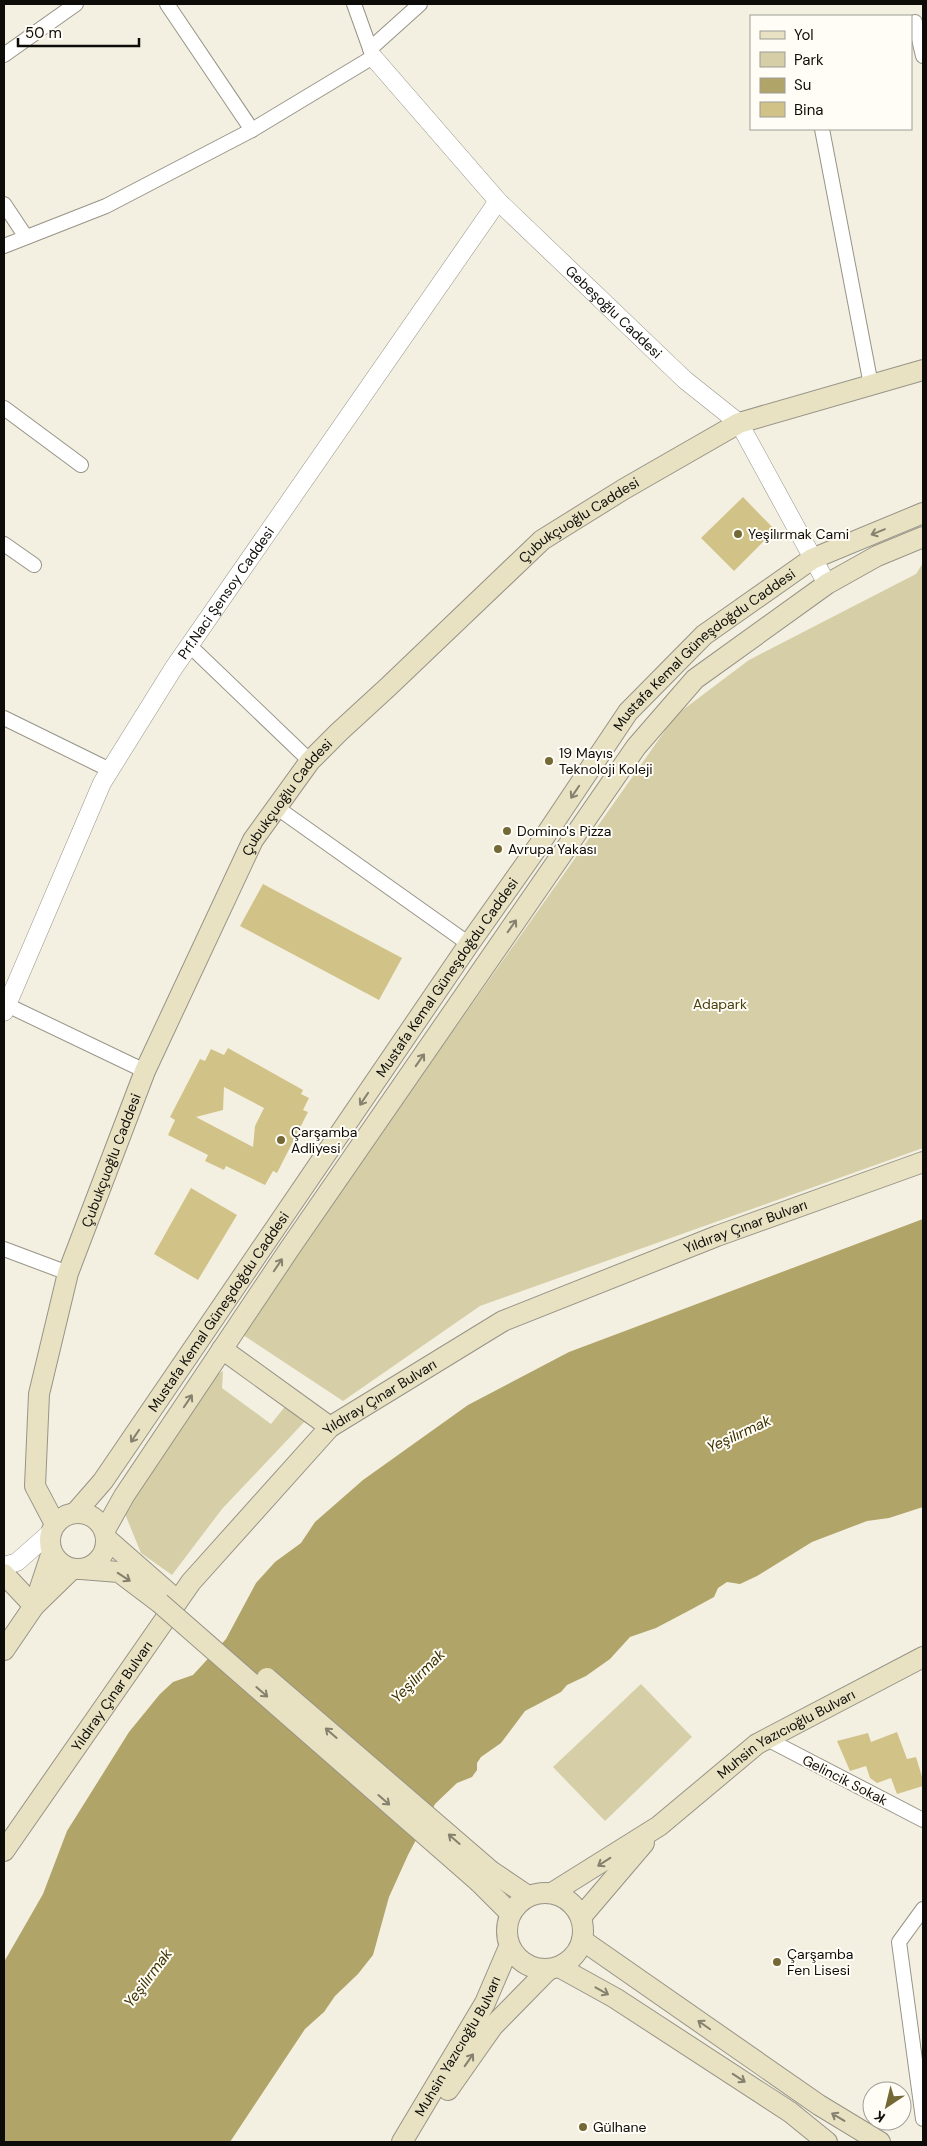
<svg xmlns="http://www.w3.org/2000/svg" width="927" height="2146" font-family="'DM Sans',sans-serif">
  <rect width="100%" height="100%" fill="#f3f0e2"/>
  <g fill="#d6cea7">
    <polygon points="923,563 923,1148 480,1306 343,1401 240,1333 676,715 749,660 916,574"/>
    <polygon points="223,1371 222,1388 271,1424 287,1404 308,1418 222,1509 172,1575 141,1553 125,1514 142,1480 207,1380"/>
    <polygon points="641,1684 692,1737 605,1821 553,1767"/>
  </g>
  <polygon fill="#b1a468" points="923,1219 923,1507 889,1518 867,1521 812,1542 757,1576 740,1584 727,1582 718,1588 714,1597 692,1609 656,1628 630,1637 610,1659 586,1676 567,1685 561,1692 525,1711 501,1743 481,1757 477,1763 477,1770 472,1777 457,1783 435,1804 408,1855 389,1897 373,1955 358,1974 335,1996 324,2012 305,2029 230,2142 4,2142 4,1962 43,1894 67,1831 129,1732 160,1694 173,1682 193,1675 226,1639 256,1583 275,1562 301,1543 315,1522 363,1480 468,1405 569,1352"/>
  <g fill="#d1c387" fill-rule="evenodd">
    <polygon points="743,497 775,530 734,571 701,538"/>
    <polygon points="263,884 402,958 379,1000 240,926"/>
    <path d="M 228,1048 L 303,1090 L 301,1094 L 309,1098 L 303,1110 L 308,1112 L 277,1173 L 273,1171 L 265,1185 L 226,1166 L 224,1170 L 205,1161 L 208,1155 L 168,1135 L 175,1120 L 170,1117 L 200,1059 L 205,1061 L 211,1049 L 224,1055 ZM 224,1087 L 264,1108 L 255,1126 L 253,1147 L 196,1117 L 223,1110 Z"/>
    <polygon points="191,1188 237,1215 198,1280 154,1254"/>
    <polygon points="897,1732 907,1759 916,1757 923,1780 923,1786 897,1794 891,1778 877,1783 870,1778 866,1766 850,1771 837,1741 868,1733 871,1742"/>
  </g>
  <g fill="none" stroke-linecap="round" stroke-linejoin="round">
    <g stroke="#979487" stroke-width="16">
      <g id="minor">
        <polyline points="167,4 252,130"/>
        <polyline points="915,22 923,56"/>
        <polyline points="370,49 420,4"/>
        <polyline points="4,55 76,4"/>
        <polyline points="822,129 871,385"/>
        <polyline points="4,204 26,237"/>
        <polyline points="4,246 106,206 252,130 373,57 354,4"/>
        <polyline points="4,408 81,465"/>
        <polyline points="4,544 34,565"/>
        <polyline points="189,645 310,761"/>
        <polyline points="4,718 110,770"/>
        <polyline points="276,807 469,944"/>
        <polyline points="7,1005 145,1071"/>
        <polyline points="4,1249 68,1273"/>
        <polyline points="767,1739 923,1820"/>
        <polyline points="923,1909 899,1942 923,2119"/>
      </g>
    </g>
    <g stroke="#979487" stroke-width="19">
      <g id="tertiary">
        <path id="s1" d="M 373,57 L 498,201 L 685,380 L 739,423 L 827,584"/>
        <path id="s2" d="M 4,1012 L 102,783 L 173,669 L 498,201"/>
        <polyline points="4,1566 17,1562 51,1532"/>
      </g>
    </g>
    <g stroke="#979487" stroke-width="22">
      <g id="secondary">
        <polyline points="222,1349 330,1427"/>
        <path id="s3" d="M 76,1512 L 103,1481 L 469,944 L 539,845 L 628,712 L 704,635 L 812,559 L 923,513"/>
        <circle cx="78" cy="1541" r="28"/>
        <path id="s4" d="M 55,1524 L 35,1486 L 39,1394 L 68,1273 L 145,1071 L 253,840 L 310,761 L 339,732 L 388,687 L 542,540 L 624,489 L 739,423 L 923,370"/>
        <polyline points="105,1530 124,1496 290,1248 636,747 695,679 827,584 877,556 923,537"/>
        <polyline points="107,1539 171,1595"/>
        <polyline points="81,1569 119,1572 160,1603"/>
        <polyline points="4,1574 34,1606 72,1569"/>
        <polyline points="4,1650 34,1606 52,1552"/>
        <path id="s5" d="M 4,1851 L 191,1582 L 330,1427 L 503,1321 L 717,1236 L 923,1162"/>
        <polyline points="491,1871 528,1896"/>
        <polyline points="479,1882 510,1913"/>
        <circle cx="545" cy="1931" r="38"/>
        <path id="s6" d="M 552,1893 L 659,1826 L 757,1744 L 923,1657"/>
        <polyline points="581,1917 644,1843"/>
        <polyline points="582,1940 819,2105 880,2142"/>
        <polyline points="559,1967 615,1998 790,2112 827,2142"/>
        <polyline points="448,2090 493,2026 548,1970"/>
        <path id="s7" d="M 402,2142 L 485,2003 L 509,1947"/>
      </g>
    </g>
    <use href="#minor" stroke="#fff" stroke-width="14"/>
    <use href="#tertiary" stroke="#fff" stroke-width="18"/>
    <use href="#secondary" stroke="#e8e1c2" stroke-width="20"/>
    <g stroke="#979487" stroke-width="22" stroke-linecap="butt">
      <g id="secondary-bridge">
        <polyline points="160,1603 479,1882"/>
        <polyline points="267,1678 491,1871"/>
      </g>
    </g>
    <use href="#secondary-bridge" stroke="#e8e1c2" stroke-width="20"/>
  </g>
  <defs><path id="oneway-shaft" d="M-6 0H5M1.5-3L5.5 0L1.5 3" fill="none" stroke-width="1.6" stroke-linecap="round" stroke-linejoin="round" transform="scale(1.25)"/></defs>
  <g stroke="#85816e">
    <use href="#oneway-shaft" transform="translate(878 532) rotate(158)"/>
    <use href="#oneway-shaft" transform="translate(575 792) rotate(124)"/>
    <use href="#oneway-shaft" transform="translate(512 926) rotate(-55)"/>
    <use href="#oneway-shaft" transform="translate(420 1060) rotate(-55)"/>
    <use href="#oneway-shaft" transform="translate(364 1099) rotate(124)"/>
    <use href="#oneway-shaft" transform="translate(278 1265) rotate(-56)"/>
    <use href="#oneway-shaft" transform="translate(188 1401) rotate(-56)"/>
    <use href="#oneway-shaft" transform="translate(135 1436) rotate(124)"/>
    <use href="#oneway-shaft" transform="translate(124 1577) rotate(33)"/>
    <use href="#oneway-shaft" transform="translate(262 1692) rotate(41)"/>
    <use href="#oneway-shaft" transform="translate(331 1733) rotate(-139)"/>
    <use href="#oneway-shaft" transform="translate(384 1800) rotate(41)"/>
    <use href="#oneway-shaft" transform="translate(454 1839) rotate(-139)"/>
    <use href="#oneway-shaft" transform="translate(604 1862) rotate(147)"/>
    <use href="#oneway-shaft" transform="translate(602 1991) rotate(29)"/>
    <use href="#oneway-shaft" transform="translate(704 2025) rotate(-145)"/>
    <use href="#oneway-shaft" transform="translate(469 2060) rotate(-55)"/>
    <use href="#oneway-shaft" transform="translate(739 2078) rotate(33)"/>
    <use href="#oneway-shaft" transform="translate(838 2117) rotate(-149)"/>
  </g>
  <g fill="#746835" stroke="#fffdf5" stroke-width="2">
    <circle cx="738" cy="534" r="5"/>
    <circle cx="549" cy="761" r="5"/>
    <circle cx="507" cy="831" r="5"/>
    <circle cx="498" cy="849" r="5"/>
    <circle cx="281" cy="1140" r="5"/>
    <circle cx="777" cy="1962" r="5"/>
    <circle cx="583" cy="2127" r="5"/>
  </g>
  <g text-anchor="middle" stroke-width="4" stroke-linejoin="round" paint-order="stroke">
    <g font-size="14" fill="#0d0c08" stroke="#fffdf5">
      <text dy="5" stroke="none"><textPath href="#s1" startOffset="351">Gebeşoğlu Caddesi</textPath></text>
      <text dy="5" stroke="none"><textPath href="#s4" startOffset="1190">Çubukçuoğlu Caddesi</textPath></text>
      <text dy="5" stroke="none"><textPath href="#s2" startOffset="476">Prf.Naci Şensoy Caddesi</textPath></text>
      <text dy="5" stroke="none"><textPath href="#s3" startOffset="1071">Mustafa Kemal Güneşdoğdu Caddesi</textPath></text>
      <text dy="5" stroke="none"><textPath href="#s4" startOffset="785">Çubukçuoğlu Caddesi</textPath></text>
      <text dy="5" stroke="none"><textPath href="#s3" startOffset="651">Mustafa Kemal Güneşdoğdu Caddesi</textPath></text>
      <text dy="5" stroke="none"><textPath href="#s4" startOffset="380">Çubukçuoğlu Caddesi</textPath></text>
      <text dy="5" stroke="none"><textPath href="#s5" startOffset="999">Yıldıray Çınar Bulvarı</textPath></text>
      <text dy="5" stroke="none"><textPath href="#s3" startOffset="246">Mustafa Kemal Güneşdoğdu Caddesi</textPath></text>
      <text dy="5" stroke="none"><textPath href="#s5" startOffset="594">Yıldıray Çınar Bulvarı</textPath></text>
      <text dy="5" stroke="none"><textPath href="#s5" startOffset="189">Yıldıray Çınar Bulvarı</textPath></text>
      <text dy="5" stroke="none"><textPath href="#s6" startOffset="284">Muhsin Yazıcıoğlu Bulvarı</textPath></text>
      <text transform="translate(845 1780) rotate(27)" y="5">Gelincik Sokak</text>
      <text dy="5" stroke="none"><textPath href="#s7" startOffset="111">Muhsin Yazıcıoğlu Bulvarı</textPath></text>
    </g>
    <g font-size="14" fill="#0d0c08" stroke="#fffdf5" text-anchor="start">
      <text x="748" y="539">Yeşilırmak Cami</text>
      <text x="559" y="758">19 Mayıs<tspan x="559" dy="16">Teknoloji Koleji</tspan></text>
      <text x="517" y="836">Domino's Pizza</text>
      <text x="508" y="854">Avrupa Yakası</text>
      <text x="291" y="1137">Çarşamba<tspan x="291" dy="16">Adliyesi</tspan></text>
      <text x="787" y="1959">Çarşamba<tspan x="787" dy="16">Fen Lisesi</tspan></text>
      <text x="593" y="2132">Gülhane</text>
    </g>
    <g font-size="14" fill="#4a4010" stroke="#fffdf5">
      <text x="720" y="1009">Adapark</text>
    </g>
    <g font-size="15" font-style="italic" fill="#3b3100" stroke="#fffdf5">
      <text transform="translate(739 1434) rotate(-25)" y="5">Yeşilırmak</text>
      <text transform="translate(418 1676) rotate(-45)" y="5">Yeşilırmak</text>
      <text transform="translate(148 1978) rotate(-53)" y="5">Yeşilırmak</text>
    </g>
  </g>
  <rect width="927" height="2146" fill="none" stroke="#0d0c08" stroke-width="10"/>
  <rect x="750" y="15" width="162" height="115" fill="#fffdf5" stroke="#9e9d96"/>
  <rect x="760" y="31" width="25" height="8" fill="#e8e1c2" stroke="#9e9d96"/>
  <text x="794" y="40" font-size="15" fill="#0d0c08">Yol</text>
  <rect x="760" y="52" width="25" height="15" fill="#d6cea7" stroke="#9e9d96"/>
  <text x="794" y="65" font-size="15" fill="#0d0c08">Park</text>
  <rect x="760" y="78" width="25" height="15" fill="#b1a468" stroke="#9e9d96"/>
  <text x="794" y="90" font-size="15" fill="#0d0c08">Su</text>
  <rect x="760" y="102" width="25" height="15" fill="#d1c387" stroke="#9e9d96"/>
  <text x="794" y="115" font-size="15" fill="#0d0c08">Bina</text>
  <g transform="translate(887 2106) rotate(215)"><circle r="24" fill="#fffdf5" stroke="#9e9d96"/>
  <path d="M0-4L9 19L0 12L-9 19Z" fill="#746835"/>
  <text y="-8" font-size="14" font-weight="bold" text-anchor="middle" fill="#0d0c08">K</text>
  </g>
  <path d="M18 38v8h121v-8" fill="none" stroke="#0d0c08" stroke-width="2.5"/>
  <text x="25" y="38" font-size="15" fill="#0d0c08" stroke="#fffdf5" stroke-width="4" paint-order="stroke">50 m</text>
</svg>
